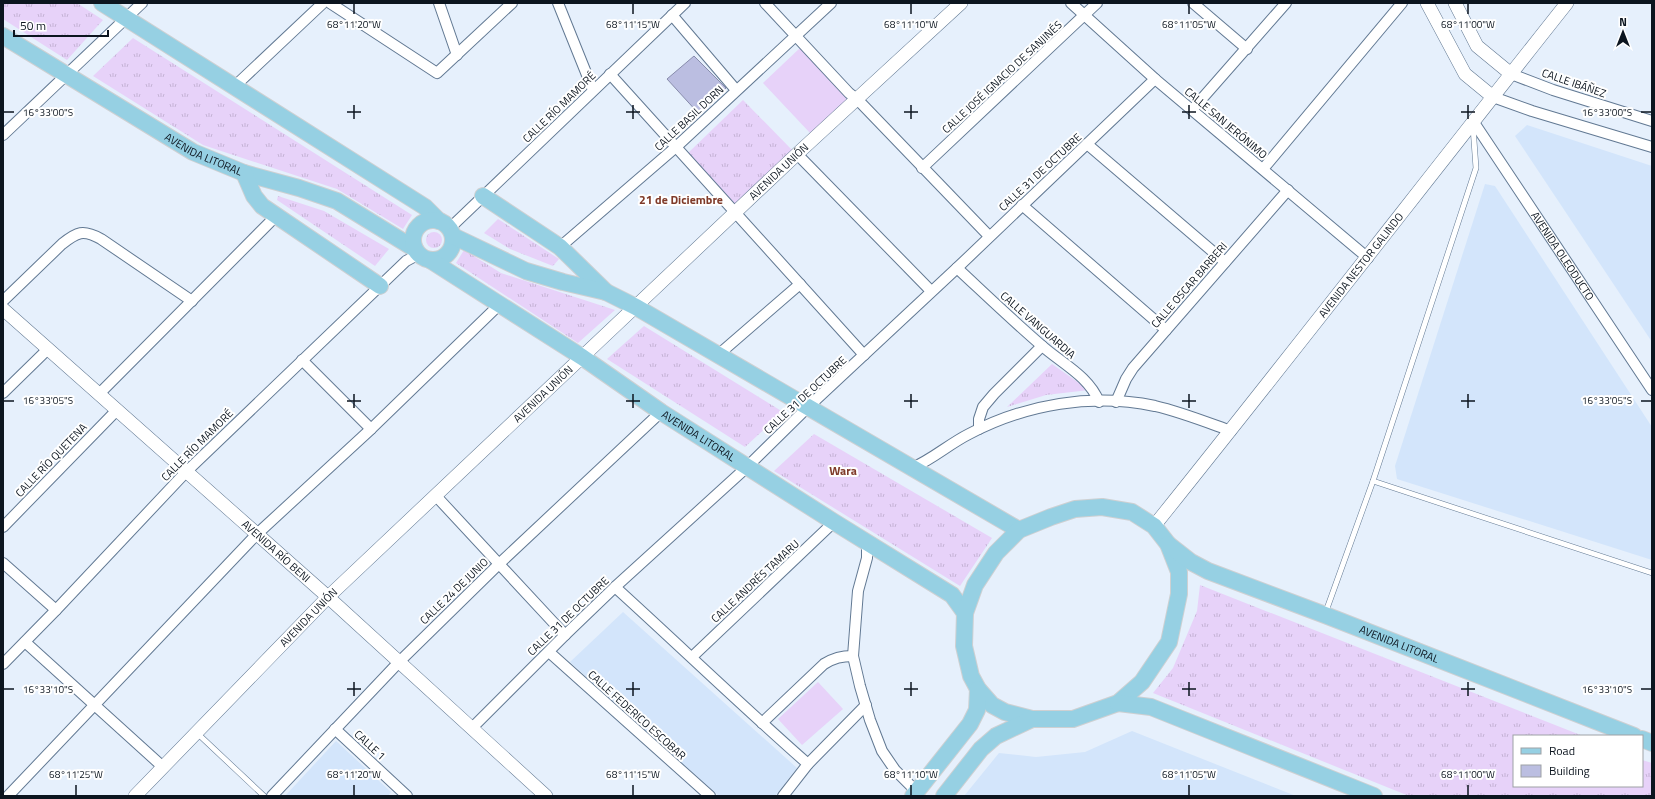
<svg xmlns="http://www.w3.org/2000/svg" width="1655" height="799" font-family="'Titillium Web',sans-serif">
  <defs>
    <pattern id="grass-tufts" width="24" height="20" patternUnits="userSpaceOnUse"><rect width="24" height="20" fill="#e7d2f9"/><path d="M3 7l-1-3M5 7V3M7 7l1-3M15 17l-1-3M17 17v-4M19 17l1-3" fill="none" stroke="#c5b3d5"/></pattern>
  </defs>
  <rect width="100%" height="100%" fill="#e6f0fc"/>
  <g fill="#d3e5fb">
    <polygon points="1527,125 1652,166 1652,342 1515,136"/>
    <polygon points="1485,184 1495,186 1652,427 1652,560 1397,479 1395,466"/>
    <polygon points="623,612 797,768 775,796 719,796 570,662"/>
    <polygon points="1132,731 1296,796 964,796 999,753 1036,757 1085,752"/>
    <polygon points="336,741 391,792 388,796 285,796"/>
  </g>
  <g fill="url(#grass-tufts)">
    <polygon points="3,3 77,3 103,20 67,60 3,19"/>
    <polygon points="133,38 412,215 403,229 337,189 203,145 93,76"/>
    <polygon points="743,100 795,153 738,207 687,154"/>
    <polygon points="278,196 324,211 389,249 375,266 277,200"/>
    <polygon points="498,219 559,259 553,266 510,249 484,233"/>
    <circle cx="434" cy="240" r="8"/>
    <polygon points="464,250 501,273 615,310 578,343 456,263"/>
    <polygon points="644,326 783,412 745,447 607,359"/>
    <polygon points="1052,364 1089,390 1046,395 1007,407"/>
    <polygon points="814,434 992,538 960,586 774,471"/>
    <polygon points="1200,585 1583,736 1514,736 1514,786 1642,786 1642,760 1652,763 1652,796 1409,796 1153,693 1173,668 1197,611"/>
  </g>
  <g fill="#e7d2f9">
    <polygon points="800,48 848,100 811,134 763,83"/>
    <polygon points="818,682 843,709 802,745 778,719"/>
  </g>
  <polygon fill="#bbbee1" stroke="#888cac" points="694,56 726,88 699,114 667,79"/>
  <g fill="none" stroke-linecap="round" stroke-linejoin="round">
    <g stroke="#627993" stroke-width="6">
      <g id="service">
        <polyline points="1373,481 1652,573"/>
        <polyline points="1325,614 1373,481 1476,168 1473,127"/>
        <polyline points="197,733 264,796"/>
      </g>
    </g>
    <g stroke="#627993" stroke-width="12">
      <g id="minor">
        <polyline points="330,3 437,73 512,3"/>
        <polyline points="439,3 457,55"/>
        <polyline points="558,3 593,90"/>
        <polyline points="765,3 849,93 858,100 989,236"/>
        <polyline points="1071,3 1155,79 1368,258"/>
        <polyline points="1193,3 1247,49"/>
        <polyline points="672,15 736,90"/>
        <polyline points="610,74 864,355"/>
        <polyline points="1511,74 1553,90 1652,121"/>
        <polyline points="235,86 323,3"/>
        <polyline points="1493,97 1532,111 1652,147"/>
        <polyline points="1192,110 1286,3"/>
        <path id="s1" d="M 1473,121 L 1652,390"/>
        <polyline points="3,135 142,3"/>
        <polyline points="1087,144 1225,262"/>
        <polyline points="797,154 931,291"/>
        <polyline points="922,168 1097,3"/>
        <polyline points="1263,169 1402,3"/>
        <polyline points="1022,205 1166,330"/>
        <polyline points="450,228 685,3"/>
        <polyline points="560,247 676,147 831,3"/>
        <path d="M 957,268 C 985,294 1012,320 1041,345 C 1061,363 1089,376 1099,402"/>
        <path d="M 3,301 L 62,244 C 77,232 83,229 101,239 L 192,301"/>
        <polyline points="718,355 800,284"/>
        <polyline points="302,360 371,429"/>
        <polyline points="3,393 48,349"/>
        <polyline points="99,394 277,215"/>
        <polyline points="1116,402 1126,379 1133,368 1288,190"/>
        <polyline points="979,429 979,419 983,407 994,394 1042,346"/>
        <path d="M 912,468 C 933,459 949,444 969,434 C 1026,404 1092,393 1155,406 C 1181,412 1206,422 1231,431"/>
        <polyline points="436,496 565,635"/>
        <polyline points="3,527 117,410"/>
        <polyline points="867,541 867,558 858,591 853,656 860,686 870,720 882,751 895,770 916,791"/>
        <polyline points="3,563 56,610"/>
        <path d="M 615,587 C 680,646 742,706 808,764"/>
        <polyline points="25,642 163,767"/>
        <polyline points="549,652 710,796"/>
        <polyline points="692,657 834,522"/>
        <polyline points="3,664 56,610 186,472 406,261 419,254"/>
        <path d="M 762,723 L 824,664 C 834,658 841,656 853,656"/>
        <polyline points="472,728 565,635 615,587 747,467 808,407 957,268 1155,79"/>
        <polyline points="335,729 407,796"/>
        <polyline points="8,796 257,534 371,429 500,304"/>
        <polyline points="272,796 399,662 500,563 661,412"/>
        <polyline points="783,796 808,764 866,705"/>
      </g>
    </g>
    <g stroke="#627993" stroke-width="14">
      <g id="tertiary">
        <polyline points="1427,3 1465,74 1493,97"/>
        <polyline points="1455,3 1477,46 1511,74"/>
        <path id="s2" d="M 3,309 L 328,597 L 546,796"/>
        <path id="s3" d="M 1154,526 C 1293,353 1429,177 1567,3"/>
        <path id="s4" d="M 135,796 L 328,597 L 797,154 L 961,3"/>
      </g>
    </g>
    <g stroke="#ced0d2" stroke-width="18">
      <g id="primary">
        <polyline points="102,3 425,207 439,221"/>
        <path id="s5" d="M 3,36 L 193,152 L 244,173 L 299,188 L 337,201 L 415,249"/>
        <polyline points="244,173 254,196 262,206 380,286"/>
        <polyline points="483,196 560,247 606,292"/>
        <circle cx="433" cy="240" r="20"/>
        <polyline points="453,236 526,271 563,282 606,292 636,307 1019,530"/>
        <path id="s6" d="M 430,260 L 582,357 L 661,412 L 834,522 L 952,595 L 965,613"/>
        <polygon points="1102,507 1132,512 1154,526 1168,544 1179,572 1179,594 1169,642 1142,682 1118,703 1073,719 1032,719 1005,712 992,705 978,689 971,676 964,646 965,613 975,585 996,553 1019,530 1051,517 1075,509"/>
        <path id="s7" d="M 1168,544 L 1191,562 L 1208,571 L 1325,615 L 1634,736"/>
        <polyline points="1118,703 1151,707 1374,796"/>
        <polyline points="1642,739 1652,743"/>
        <polyline points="913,796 970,724 977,710 978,689"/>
        <polyline points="944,796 981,749 996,736 1032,719"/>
      </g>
    </g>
    <use href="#service" stroke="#fff" stroke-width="5"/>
    <use href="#minor" stroke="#fff" stroke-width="10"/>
    <use href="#tertiary" stroke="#fff" stroke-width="13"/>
    <use href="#primary" stroke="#96d0e3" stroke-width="16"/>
  </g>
  <path fill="none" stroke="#0c151f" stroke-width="1.5" d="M 354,4 L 354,14M 633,4 L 633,14M 911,4 L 911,14M 1189,4 L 1189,14M 1468,4 L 1468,14M 354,105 L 354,119M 633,105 L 633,119M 911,105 L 911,119M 1189,105 L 1189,119M 1468,105 L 1468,119M 4,112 L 14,112M 347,112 L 361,112M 626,112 L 640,112M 904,112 L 918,112M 1182,112 L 1196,112M 1461,112 L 1475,112M 1641,112 L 1651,112M 354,394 L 354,408M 633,394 L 633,408M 911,394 L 911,408M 1189,394 L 1189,408M 1468,394 L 1468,408M 4,401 L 14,401M 347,401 L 361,401M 626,401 L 640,401M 904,401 L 918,401M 1182,401 L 1196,401M 1461,401 L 1475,401M 1641,401 L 1651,401M 354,682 L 354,696M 633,682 L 633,696M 911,682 L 911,696M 1189,682 L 1189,696M 1468,682 L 1468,696M 4,689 L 14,689M 347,689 L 361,689M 626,689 L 640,689M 904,689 L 918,689M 1182,689 L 1196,689M 1461,689 L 1475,689M 1641,689 L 1651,689M 76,785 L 76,795M 354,785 L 354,795M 633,785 L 633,795M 911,785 L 911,795M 1189,785 L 1189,795M 1468,785 L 1468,795"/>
  <g text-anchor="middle" stroke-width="4" stroke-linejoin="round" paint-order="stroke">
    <g font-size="11" fill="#0c151f" stroke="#fff">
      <text transform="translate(1002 77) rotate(-43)" y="4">CALLE JOSÉ IGNACIO DE SANJINÉS</text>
      <text transform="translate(1574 83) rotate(19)" y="4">CALLE IBÁÑEZ</text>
      <text transform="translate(559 107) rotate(-44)" y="4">CALLE RÍO MAMORÉ</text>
      <text transform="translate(689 118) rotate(-43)" y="4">CALLE BASIL DORN</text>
      <text transform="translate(1226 123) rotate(40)" y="4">CALLE SAN JERÓNIMO</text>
      <text dy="4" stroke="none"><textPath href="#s5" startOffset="233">AVENIDA LITORAL</textPath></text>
      <text dy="4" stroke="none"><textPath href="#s4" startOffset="897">AVENIDA UNIÓN</textPath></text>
      <text transform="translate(1040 172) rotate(-43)" y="4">CALLE 31 DE OCTUBRE</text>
      <text dy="4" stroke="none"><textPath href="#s1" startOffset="162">AVENIDA OLEODUCTO</textPath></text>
      <text dy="4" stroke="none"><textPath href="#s3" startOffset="333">AVENIDA NESTOR GALINDO</textPath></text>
      <text transform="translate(1189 285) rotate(-49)" y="4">CALLE OSCAR BARBERI</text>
      <text transform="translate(1038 325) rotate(41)" y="4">CALLE VANGUARDIA</text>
      <text dy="4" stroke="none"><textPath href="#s4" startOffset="573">AVENIDA UNIÓN</textPath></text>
      <text transform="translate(805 395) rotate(-43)" y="4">CALLE 31 DE OCTUBRE</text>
      <text dy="4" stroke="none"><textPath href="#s6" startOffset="321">AVENIDA LITORAL</textPath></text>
      <text transform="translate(197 445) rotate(-45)" y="4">CALLE RÍO MAMORÉ</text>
      <text transform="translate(51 460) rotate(-46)" y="4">CALLE RÍO QUETENA</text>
      <text dy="4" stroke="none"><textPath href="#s2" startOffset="365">AVENIDA RÍO BENI</textPath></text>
      <text transform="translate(755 581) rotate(-43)" y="4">CALLE ANDRÉS TAMARU</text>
      <text transform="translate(454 591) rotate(-44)" y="4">CALLE 24 DE JUNIO</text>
      <text transform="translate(568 616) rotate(-44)" y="4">CALLE 31 DE OCTUBRE</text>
      <text dy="4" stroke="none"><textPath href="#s4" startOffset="249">AVENIDA UNIÓN</textPath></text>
      <text dy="4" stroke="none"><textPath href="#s7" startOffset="253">AVENIDA LITORAL</textPath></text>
      <text transform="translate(637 715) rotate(42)" y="4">CALLE FEDERICO ESCOBAR</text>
      <text transform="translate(370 745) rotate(43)" y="4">CALLE 1</text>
    </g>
    <g font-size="12" font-weight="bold" fill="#7f3a29" stroke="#fff">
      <text x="681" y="204">21 de Diciembre</text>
      <text x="843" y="475">Wara</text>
    </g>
  </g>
  <g font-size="10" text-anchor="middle" fill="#0c151f" stroke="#fff" stroke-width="4" stroke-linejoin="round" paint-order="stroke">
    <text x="354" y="28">68°11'20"W</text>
    <text x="633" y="28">68°11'15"W</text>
    <text x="911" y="28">68°11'10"W</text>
    <text x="1189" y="28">68°11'05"W</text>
    <text x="1468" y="28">68°11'00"W</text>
    <text x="48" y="116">16°33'00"S</text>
    <text x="1607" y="116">16°33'00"S</text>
    <text x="48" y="404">16°33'05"S</text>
    <text x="1607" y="404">16°33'05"S</text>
    <text x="48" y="693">16°33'10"S</text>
    <text x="1607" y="693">16°33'10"S</text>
    <text x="76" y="778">68°11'25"W</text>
    <text x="354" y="778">68°11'20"W</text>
    <text x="633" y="778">68°11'15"W</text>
    <text x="911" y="778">68°11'10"W</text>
    <text x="1189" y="778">68°11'05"W</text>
    <text x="1468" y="778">68°11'00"W</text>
  </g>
  <rect width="1655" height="799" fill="none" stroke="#0c151f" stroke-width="8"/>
  <rect x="1513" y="735" width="130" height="52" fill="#ffffff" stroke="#9ea1a5"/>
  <rect x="1521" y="748" width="20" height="6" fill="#96d0e3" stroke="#9ea1a5"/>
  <text x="1549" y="755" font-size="12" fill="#0c151f">Road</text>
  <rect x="1521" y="765" width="20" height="12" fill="#bbbee1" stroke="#9ea1a5"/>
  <text x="1549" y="775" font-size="12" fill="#0c151f">Building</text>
  <g transform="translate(1623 32)" stroke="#ffffff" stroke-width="3" paint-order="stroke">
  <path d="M0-3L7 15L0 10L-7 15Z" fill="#0c151f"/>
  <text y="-6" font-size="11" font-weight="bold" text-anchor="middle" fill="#0c151f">N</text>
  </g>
  <path d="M14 30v6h94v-6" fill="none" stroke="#0c151f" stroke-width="2"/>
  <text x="20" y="30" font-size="12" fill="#0c151f" stroke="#ffffff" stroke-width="3" paint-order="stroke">50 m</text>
</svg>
